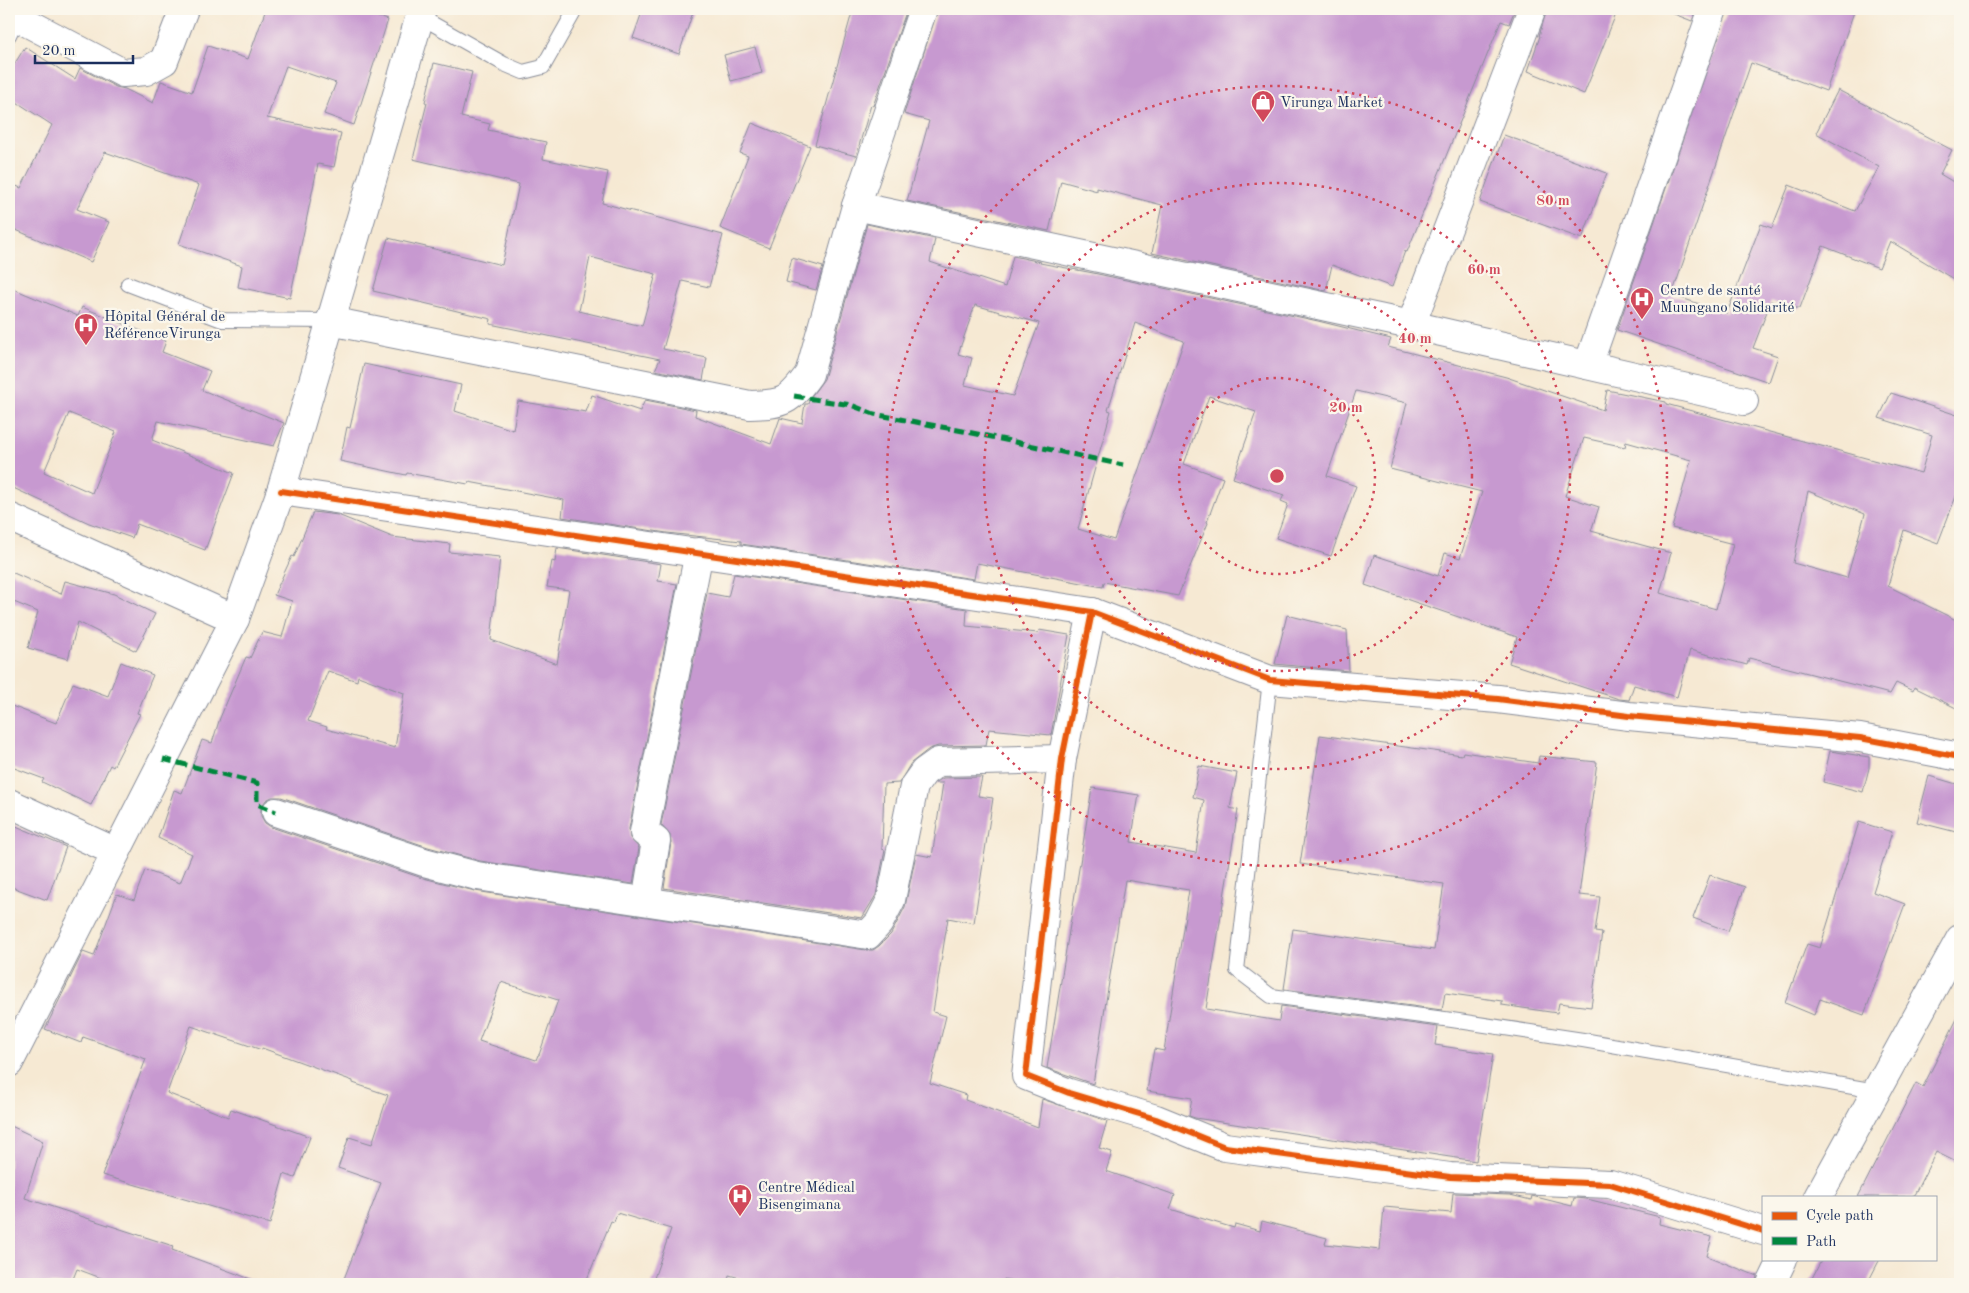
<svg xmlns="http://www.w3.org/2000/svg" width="1969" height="1293" font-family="'Old Standard TT',serif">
  <rect width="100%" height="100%" fill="#fbf7ec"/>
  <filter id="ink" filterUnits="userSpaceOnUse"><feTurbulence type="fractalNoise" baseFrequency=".02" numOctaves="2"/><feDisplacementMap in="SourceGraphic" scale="10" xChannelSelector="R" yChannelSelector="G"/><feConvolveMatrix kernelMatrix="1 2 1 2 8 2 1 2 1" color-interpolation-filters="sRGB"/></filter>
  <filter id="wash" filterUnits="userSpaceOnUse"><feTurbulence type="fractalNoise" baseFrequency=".0096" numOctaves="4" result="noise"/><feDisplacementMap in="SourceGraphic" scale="20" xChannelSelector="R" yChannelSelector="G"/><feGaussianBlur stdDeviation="1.12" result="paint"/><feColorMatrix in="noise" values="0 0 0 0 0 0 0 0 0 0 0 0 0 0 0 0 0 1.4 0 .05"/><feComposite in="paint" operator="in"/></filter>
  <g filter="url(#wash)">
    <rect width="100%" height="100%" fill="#f6e9d3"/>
    <g id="blocks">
      <g fill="#c799d0" fill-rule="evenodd">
        <polygon points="266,9 354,9 388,20 354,125 324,114 336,83 286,66 267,118 341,133 334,167 318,164 290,298 238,287 242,266 179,244 199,185 105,152 77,209 109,222 91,262 9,227 9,183 21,188 52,125 9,97 9,73 25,47 75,79 80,68 116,87 125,89 153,103 161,81 192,92 208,46 248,59"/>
        <polygon points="643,9 694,9 679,54 633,38"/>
        <polygon points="853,9 907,9 873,106 871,105 856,156 815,145"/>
        <polygon points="938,9 1515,9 1509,24 1501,21 1407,252 1405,251 1392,287 1332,265 1326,291 1152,253 1162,205 1097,188 1097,191 1061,181 1049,231 907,201 929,121 904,114"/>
        <polygon points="1547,9 1618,9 1584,94 1528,71 1540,36 1539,36"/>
        <polygon points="1665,9 1697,9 1692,21 1664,10"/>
        <polygon points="1728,9 1855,9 1826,91 1751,63 1672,295 1727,313 1761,224 1772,228 1789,185 1855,211 1879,167 1816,133 1838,90 1952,150 1940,174 1960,186 1960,283 1890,241 1879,268 1823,246 1800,308 1789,308 1771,301 1753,348 1778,356 1769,382 1617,330"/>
        <polygon points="755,47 762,73 731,81 724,55"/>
        <path d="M 434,63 L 472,72 L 461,117 L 490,124 L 488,130 L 546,142 L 543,159 L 608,172 L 602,203 L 723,235 L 709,287 L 682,281 L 663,349 L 707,358 L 703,380 L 655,370 L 660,359 L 490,324 L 491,319 L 373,291 L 388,238 L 502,265 L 519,184 L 413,159 L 427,103 L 425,102 ZM 590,257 L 656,274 L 642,326 L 579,311 Z"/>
        <polygon points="752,123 810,146 769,248 720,228 748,156 740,153"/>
        <polygon points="1504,135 1607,173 1582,239 1480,202"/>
        <path d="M 867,224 L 935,239 L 930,262 L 1005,287 L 1013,256 L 1041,262 L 1040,263 L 1093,273 L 1318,321 L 1391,339 L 1388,347 L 1506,377 L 1603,410 L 1607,390 L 1666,402 L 1666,404 L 1921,473 L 1932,435 L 1879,418 L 1891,393 L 1960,416 L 1960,486 L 1938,543 L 1904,530 L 1888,586 L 1960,622 L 1960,710 L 1914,687 L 1913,691 L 1896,683 L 1890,694 L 1749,658 L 1747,665 L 1690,650 L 1677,697 L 1634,685 L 1629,700 L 1619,699 L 1509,663 L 1517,637 L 1365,585 L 1374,555 L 1438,576 L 1445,553 L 1460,558 L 1482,492 L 1390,469 L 1407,403 L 1356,391 L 1327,476 L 1356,486 L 1331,556 L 1276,538 L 1288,504 L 1281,501 L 1284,495 L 1233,478 L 1256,412 L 1209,396 L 1184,464 L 1223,478 L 1207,522 L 1208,523 L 1178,596 L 1104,582 L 1103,587 L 977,563 L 974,579 L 741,544 L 741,541 L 667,533 L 562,517 L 564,500 L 469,482 L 468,484 L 407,473 L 406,475 L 340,461 L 347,427 L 350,428 L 364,364 L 461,385 L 455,411 L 513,430 L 518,401 L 586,412 L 592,395 L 640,411 L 645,400 L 696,410 L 695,416 L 771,444 L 780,418 L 802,423 L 805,404 L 808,404 L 810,398 L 824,379 ZM 975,305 L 1039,323 L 1013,396 L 965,385 L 972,358 L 958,354 ZM 1135,323 L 1184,341 L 1114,540 L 1078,529 L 1111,411 L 1108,410 ZM 1584,438 L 1625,447 L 1626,442 L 1691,460 L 1672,528 L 1733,544 L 1716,609 L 1660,593 L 1671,553 L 1591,531 L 1599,507 L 1565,496 ZM 1808,491 L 1865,514 L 1847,578 L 1793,563 Z"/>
        <polygon points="792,258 823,267 816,290 786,282"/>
        <path d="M 9,287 L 78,316 L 82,307 L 166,341 L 162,352 L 210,371 L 202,390 L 284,423 L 274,446 L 158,421 L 152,440 L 234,473 L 205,550 L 137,524 L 132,538 L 89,523 L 9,486 ZM 69,413 L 116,432 L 92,493 L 44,472 Z"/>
        <path d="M 313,512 L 338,515 L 392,537 L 450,544 L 449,552 L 500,557 L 491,640 L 557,664 L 569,590 L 547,587 L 552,561 L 555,562 L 557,548 L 661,564 L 658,581 L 677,584 L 629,829 L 630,838 L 639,848 L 633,884 L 480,861 L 428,847 L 281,797 L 272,797 L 266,800 L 261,807 L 261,816 L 265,823 L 271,827 L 419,877 L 475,891 L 866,950 L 873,950 L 879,946 L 891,934 L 905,907 L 916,854 L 932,857 L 943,783 L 935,783 L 943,778 L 982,777 L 978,796 L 993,798 L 974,923 L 948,918 L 933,1012 L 946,1016 L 930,1083 L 966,1095 L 965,1100 L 1038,1127 L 1042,1099 L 1107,1121 L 1099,1148 L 1112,1152 L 1106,1171 L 1175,1195 L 1170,1209 L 1234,1228 L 1235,1224 L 1260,1231 L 1262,1221 L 1327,1238 L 1325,1244 L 1380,1250 L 1384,1207 L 1451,1213 L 1453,1193 L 1510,1195 L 1531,1200 L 1532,1196 L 1572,1206 L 1574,1198 L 1587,1199 L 1660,1217 L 1659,1224 L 1712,1237 L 1707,1256 L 1757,1276 L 1756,1284 L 1148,1284 L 1116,1279 L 1116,1284 L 1029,1284 L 1004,1279 L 1002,1284 L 762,1284 L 729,1275 L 727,1284 L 652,1284 L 671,1229 L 617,1213 L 614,1222 L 611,1221 L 585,1284 L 342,1284 L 381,1183 L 338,1168 L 349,1137 L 372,1144 L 388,1095 L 353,1083 L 353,1081 L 262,1048 L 262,1050 L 191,1026 L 167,1093 L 228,1117 L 231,1109 L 310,1137 L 295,1178 L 284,1174 L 270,1224 L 102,1175 L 146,1059 L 83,1037 L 81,1043 L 45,1029 L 83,952 L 94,956 L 117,894 L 134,900 L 145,870 L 180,883 L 192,854 L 158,838 L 174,790 L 182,793 L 202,740 L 212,743 L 220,718 L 246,657 L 250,658 L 262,632 L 282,637 L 292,601 L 274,595 L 292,556 L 294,557 ZM 328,671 L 357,681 L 358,676 L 404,693 L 395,748 L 326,729 L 327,727 L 308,721 ZM 501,982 L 558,1000 L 539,1055 L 538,1055 L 536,1060 L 479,1041 Z"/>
        <polygon points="9,571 61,594 65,581 114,594 155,614 136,651 78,622 68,659 28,648 38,612 9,600"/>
        <polygon points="734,574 967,609 966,626 1038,633 1039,630 1069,635 1051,735 989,729 986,745 938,746 929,749 911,763 899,783 884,784 882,849 885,850 876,895 862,918 664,888 671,843 670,835 661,825 707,593 728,597"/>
        <polygon points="1287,615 1347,630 1349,671 1275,664"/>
        <polygon points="121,662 153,675 137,713 140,714 113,767 110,765 91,805 42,782 44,779 9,766 9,705 56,723 73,683 108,696"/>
        <polygon points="1320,735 1462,755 1463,752 1538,763 1539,756 1597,762 1579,895 1600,897 1595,932 1602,933 1591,1007 1559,1003 1557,1013 1502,1005 1502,1001 1445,993 1442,1010 1284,989 1293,929 1434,950 1444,884 1300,864"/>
        <polygon points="1830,751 1869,757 1869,768 1863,792 1823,782"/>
        <polygon points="1199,766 1237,773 1230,808 1238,810 1206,1009 1279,1021 1281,1006 1438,1027 1435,1045 1493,1054 1476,1161 1195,1118 1189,1116 1192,1098 1147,1091 1154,1049 1164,1051 1189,890 1125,880 1093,1084 1047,1068 1092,788 1139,795 1131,842 1196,853 1204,800 1193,797"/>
        <polygon points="1929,776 1960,785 1960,833 1917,822"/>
        <polygon points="1859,822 1892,832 1873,892 1905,904 1864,1015 1820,999 1814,1015 1785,1003 1807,944 1820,948"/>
        <polygon points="9,823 66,847 47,900 9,886"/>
        <polygon points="1710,875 1745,887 1728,931 1693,918"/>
        <polygon points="1960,1013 1960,1164 1936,1152 1913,1197 1858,1197 1916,1083 1923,1087"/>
        <polygon points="9,1125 43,1141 25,1198 173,1246 172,1250 256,1281 255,1284 117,1284 77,1269 71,1284 9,1284"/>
        <polygon points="1822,1259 1880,1259 1867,1284 1809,1284"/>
      </g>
    </g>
  </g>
  <g filter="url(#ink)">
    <use href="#blocks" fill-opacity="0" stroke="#888c98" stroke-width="1"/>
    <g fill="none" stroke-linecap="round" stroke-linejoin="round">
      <g stroke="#888c98" stroke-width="16">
        <g id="service">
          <polyline points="419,16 504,64 523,72 543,67 573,14 574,9"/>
          <polyline points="9,35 17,18"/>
          <polyline points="128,284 222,320 330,321"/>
          <polyline points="1270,680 1237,970 1271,996 1452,1020 1583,1040 1876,1091"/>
        </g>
      </g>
      <g stroke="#888c98" stroke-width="30">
        <g id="minor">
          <polyline points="9,13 123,73 146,71 164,61 184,9"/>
          <polyline points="856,206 1411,325 1744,401"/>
          <path d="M 330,321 L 750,405 C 784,404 789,402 809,374 L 856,206 L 923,9"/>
          <polyline points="1411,325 1532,9"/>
          <polyline points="1588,365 1713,9"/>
          <polyline points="281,491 1092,612 1270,680 1498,699 1629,716 1860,738 1960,757"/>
          <polyline points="9,517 235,619"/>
          <polyline points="1092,612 1062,759 1026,1076 1069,1093 1156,1119 1225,1147 1450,1177 1610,1184 1763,1231"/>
          <polyline points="9,803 116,852"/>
          <polyline points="276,812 424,862 477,876 868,935 879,923 891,900 914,786 924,772 938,762 1062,759"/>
          <polyline points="646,901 656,841 644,832 699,552"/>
          <polyline points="9,1063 235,619 281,491 422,9"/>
        </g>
      </g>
      <g stroke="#888c98" stroke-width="30">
        <g id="tertiary">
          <polyline points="1818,1197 1960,939"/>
          <polyline points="1771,1284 1783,1259"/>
        </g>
      </g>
      <use href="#service" stroke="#fff" stroke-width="14"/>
      <use href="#minor" stroke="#fff" stroke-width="28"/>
      <use href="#tertiary" stroke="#fff" stroke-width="28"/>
      <g stroke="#00873e" stroke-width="5" stroke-dasharray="10 5" stroke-linecap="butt">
        <polyline points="794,396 851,405 874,414 963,431 1123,465"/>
        <polyline points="163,759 257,783 257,804 276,812"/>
      </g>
      <g stroke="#fbf7ec" stroke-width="9">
        <g id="cycleway">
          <polyline points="281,491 1092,612 1270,680 1498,699 1629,716 1860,738 1960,757"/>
          <polyline points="1092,612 1062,759 1026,1076 1069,1093 1156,1119 1225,1147 1450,1177 1610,1184 1763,1231"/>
        </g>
      </g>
      <use href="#cycleway" stroke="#e8590c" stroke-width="6"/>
    </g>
  </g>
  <g fill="none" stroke="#d1495b" stroke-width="2.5" stroke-dasharray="2.5 5">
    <circle cx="1277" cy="476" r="98"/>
    <circle cx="1277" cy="476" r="195"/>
    <circle cx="1277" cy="476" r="293"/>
    <circle cx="1277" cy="476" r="390"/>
  </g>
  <defs>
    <g id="shop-pin" transform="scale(1.25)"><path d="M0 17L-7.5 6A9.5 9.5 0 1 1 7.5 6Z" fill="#d1495b" stroke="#fbf7ec"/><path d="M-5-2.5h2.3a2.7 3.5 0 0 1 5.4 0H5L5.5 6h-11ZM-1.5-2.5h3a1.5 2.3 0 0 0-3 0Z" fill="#fff"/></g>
    <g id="hospital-pin" transform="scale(1.25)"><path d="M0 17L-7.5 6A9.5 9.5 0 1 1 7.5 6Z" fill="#d1495b" stroke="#fbf7ec"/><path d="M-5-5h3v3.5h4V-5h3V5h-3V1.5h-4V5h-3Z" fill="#fff"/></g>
  </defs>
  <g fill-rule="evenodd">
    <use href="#shop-pin" x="1263" y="102"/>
    <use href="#hospital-pin" x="1642" y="299"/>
    <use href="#hospital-pin" x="86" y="325"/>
    <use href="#hospital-pin" x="740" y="1196"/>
  </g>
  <g text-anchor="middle" stroke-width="4.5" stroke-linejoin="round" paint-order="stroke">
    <g font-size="15" fill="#1b2f5e" stroke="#fbf7ec" text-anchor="start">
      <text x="1280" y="107">Virunga Market</text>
      <text x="1660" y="295">Centre de santé<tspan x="1660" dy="17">Muungano Solidarité</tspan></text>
      <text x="104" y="321">Hôpital Général de<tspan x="104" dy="17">RéférenceVirunga</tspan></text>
      <text x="758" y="1192">Centre Médical<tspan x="758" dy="17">Bisengimana</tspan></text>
    </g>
  </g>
  <circle cx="1277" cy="476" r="8" fill="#d1495b" stroke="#fbf7ec" stroke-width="2.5"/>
  <g font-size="15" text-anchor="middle" font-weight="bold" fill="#d1495b" stroke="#fbf7ec" stroke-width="4.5" stroke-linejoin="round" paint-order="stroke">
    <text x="1553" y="205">80 m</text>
    <text x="1484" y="274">60 m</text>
    <text x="1415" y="343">40 m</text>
    <text x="1346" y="412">20 m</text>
  </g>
  <rect width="1969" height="1293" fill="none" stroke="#fbf7ec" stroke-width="30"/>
  <rect x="1762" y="1196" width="175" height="65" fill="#fbf7ec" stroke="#a1a7b3"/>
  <rect x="1772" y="1212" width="25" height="8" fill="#e8590c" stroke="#a1a7b3"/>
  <text x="1806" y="1220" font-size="15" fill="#1b2f5e">Cycle path</text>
  <rect x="1772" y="1237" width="25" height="8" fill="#00873e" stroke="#a1a7b3"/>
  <text x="1806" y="1246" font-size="15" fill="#1b2f5e">Path</text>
  <path d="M35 55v8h98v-8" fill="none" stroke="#1b2f5e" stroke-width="2.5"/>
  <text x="42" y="55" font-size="15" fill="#1b2f5e" stroke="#fbf7ec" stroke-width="4" paint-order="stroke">20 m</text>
</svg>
